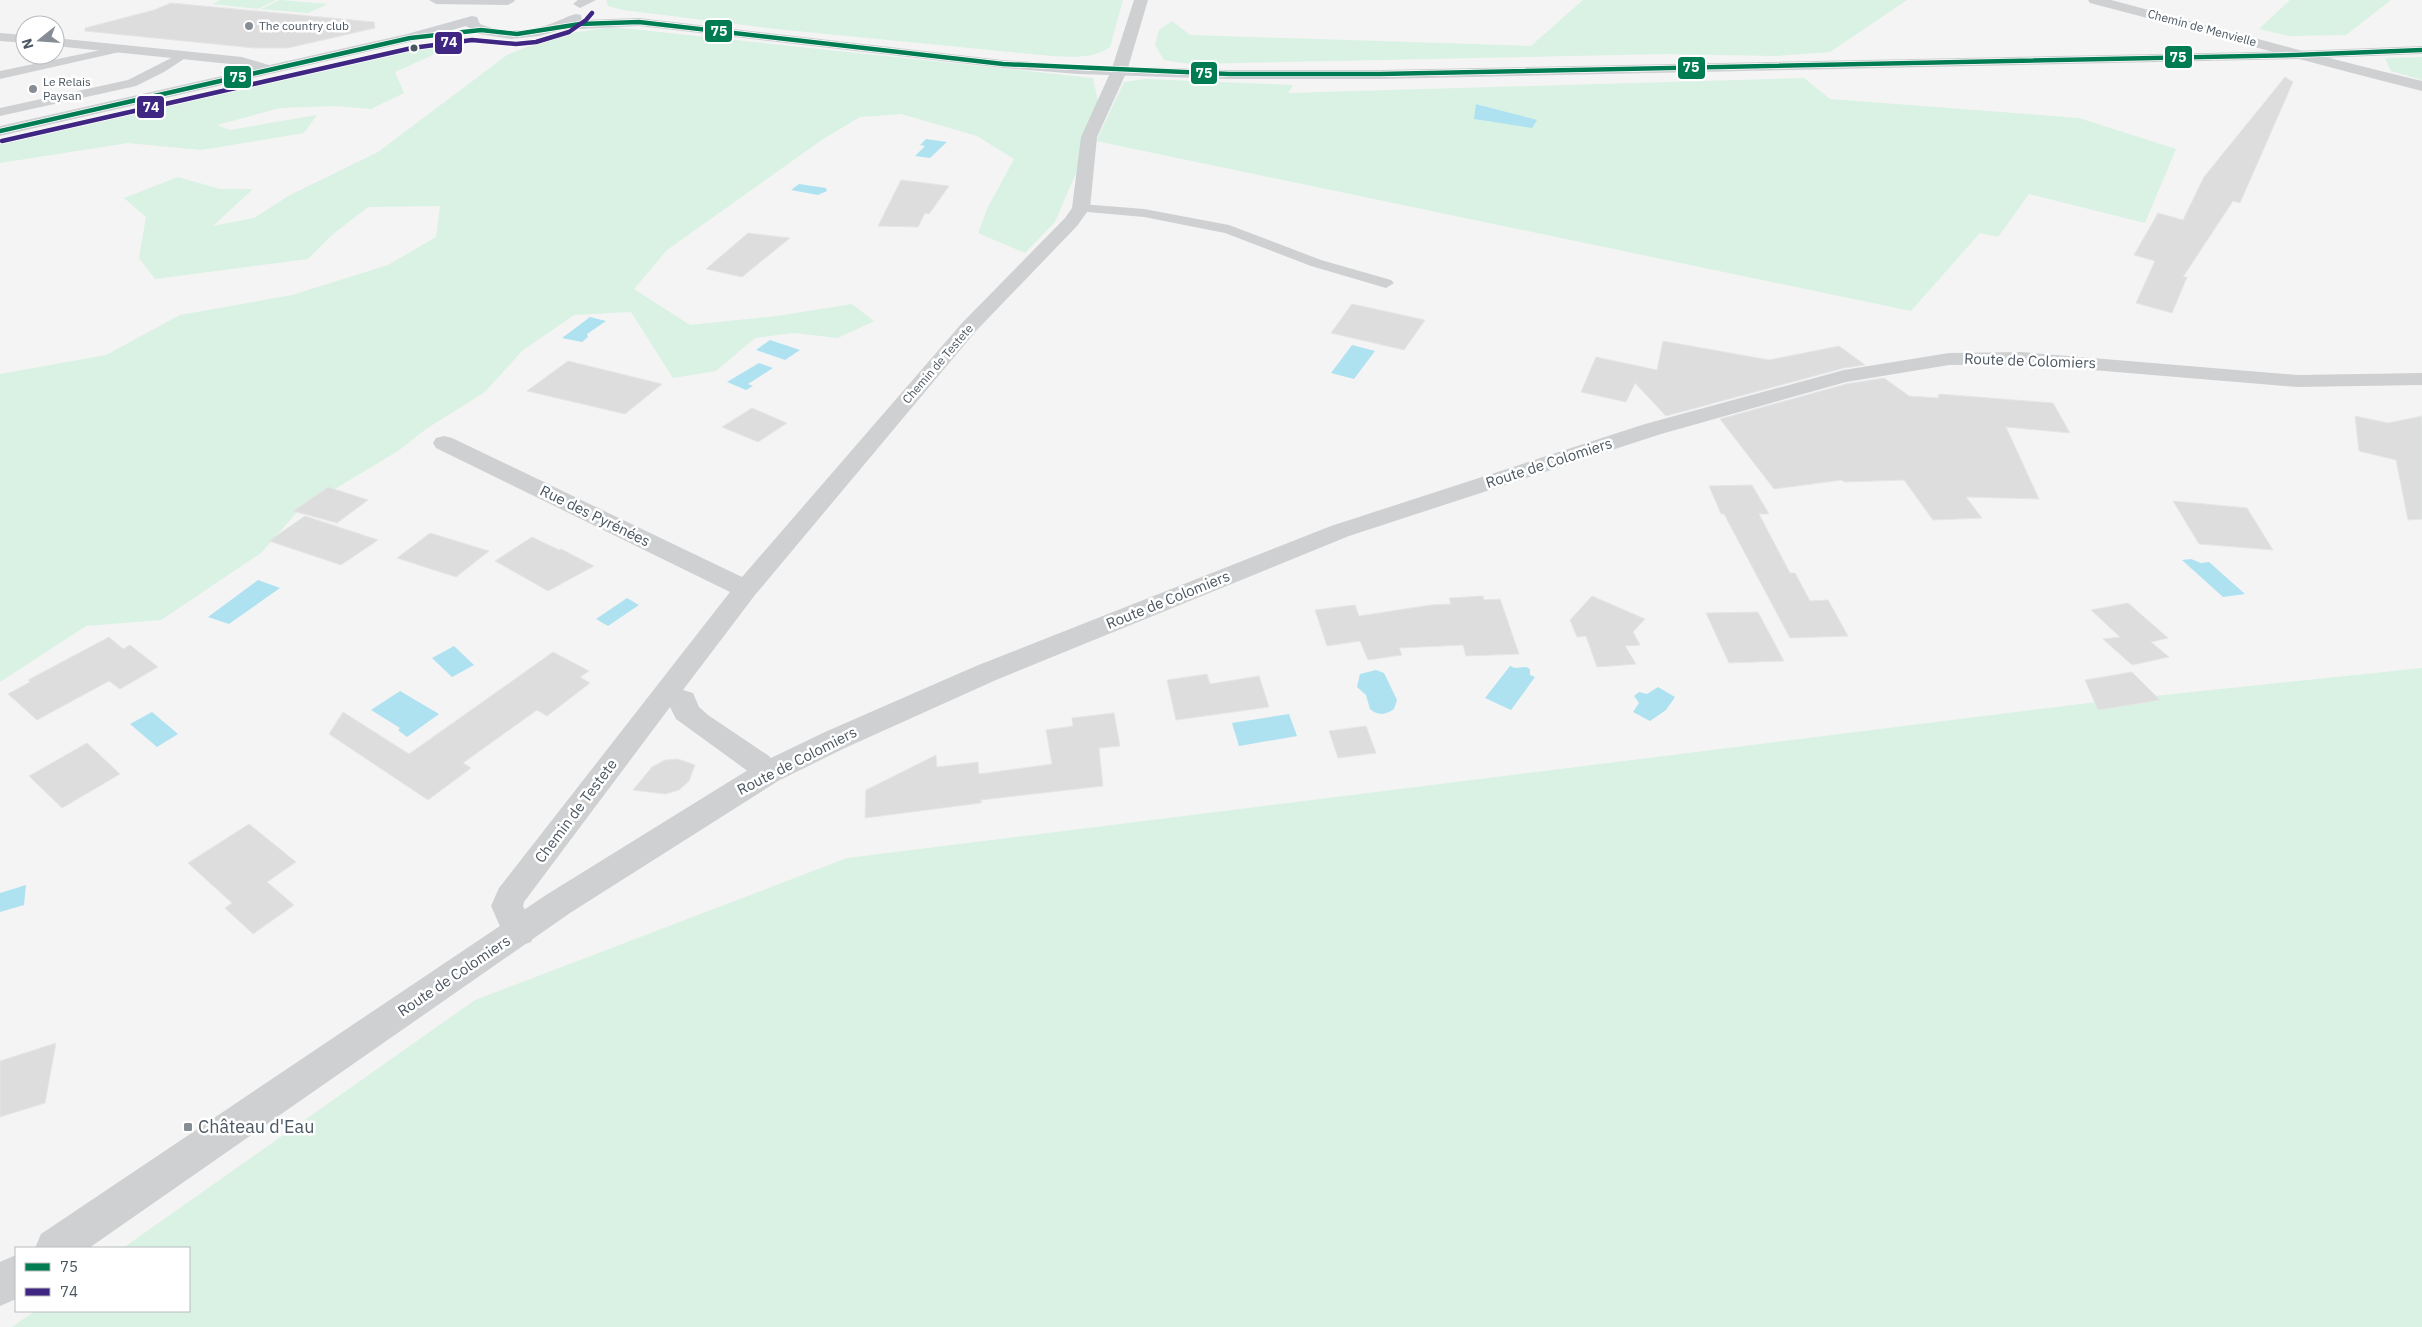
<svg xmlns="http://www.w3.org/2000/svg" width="2422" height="1327" font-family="'IBM Plex Sans',sans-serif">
  <rect width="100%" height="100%" fill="#f4f4f4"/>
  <g fill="#d9f2e3" fill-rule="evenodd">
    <polygon points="221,0 276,0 258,9 212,4"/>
    <polygon points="280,0 328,4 308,13 261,9"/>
    <path d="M 606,0 L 1123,0 L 1110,47 C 1093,59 1073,57 1052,56 L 776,29 L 623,10 L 608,6 Z"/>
    <polygon points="1583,0 1907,0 1830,52 1776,56 1665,54 1190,64 1164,60 1155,45 1159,30 1172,21 1190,35 1531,46"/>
    <polygon points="2290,0 2391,0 2346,35 2289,36 2259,29"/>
    <polygon points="612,27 1093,78 1101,115 1055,222 1025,253 978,233 987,209 1014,159 977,136 901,114 860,117 823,139 667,250 634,289 690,325 777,316 852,304 874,321 838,338 794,333 755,338 716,371 673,378 631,312 574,315 522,351 485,392 426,429 398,451 298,511 261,553 161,620 86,626 0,682 0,374 106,355 180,315 292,295 388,265 436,237 440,206 368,207 332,235 308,259 155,279 139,258 146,217 124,198 178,177 220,189 253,189 213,226 254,218 290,195 378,152 507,55 557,35"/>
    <polygon points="452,41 431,56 395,72 404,93 371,109 335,106 280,108 217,125 230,130 317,115 304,133 201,150 128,143 0,163 0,139 423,45"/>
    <polygon points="2422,57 2422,80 2391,71 2385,58"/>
    <path d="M 1804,78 L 1830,99 L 2079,118 L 2176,149 L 2145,223 L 2029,194 L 1998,237 L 1980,233 L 1911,311 L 1096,141 L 1124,82 L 1146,79 L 1293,85 L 1288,93 ZM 1477,104 L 1536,120 L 1501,123 L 1475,119 Z"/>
    <polygon points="2422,668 2422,1327 12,1327 35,1311 189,1311 189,1248 123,1248 475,1000 847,858 2097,702"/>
  </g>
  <g fill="#aee2f0">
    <polygon points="1476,104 1537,120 1532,128 1474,119"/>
    <polygon points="926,139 947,142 930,158 915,156 925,146 920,145"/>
    <polygon points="799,184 826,188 827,191 818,195 791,190"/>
    <polygon points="590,317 606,321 587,334 588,337 582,342 562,338"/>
    <polygon points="770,340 800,350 785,360 756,350"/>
    <polygon points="1352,345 1375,351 1354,379 1331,373"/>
    <polygon points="759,363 773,368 748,384 753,386 746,390 727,382"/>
    <polygon points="2191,559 2201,563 2209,562 2245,594 2223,597 2182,560"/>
    <polygon points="258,580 280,588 229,624 208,617"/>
    <polygon points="627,598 639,605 608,626 596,619"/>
    <polygon points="454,646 474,665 452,677 432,658"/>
    <polygon points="1510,666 1515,668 1526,667 1530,669 1530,675 1535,677 1511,710 1485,698"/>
    <path d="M 1376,670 L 1384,673 L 1397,700 L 1394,709 C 1386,715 1378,716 1370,709 L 1366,695 L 1357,687 L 1360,674 Z"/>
    <polygon points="1658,687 1675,697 1666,710 1650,721 1633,712 1639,703 1634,696 1639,692 1647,694"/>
    <polygon points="400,691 439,714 407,737 398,730 400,728 371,710"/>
    <polygon points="152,712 178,734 157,747 130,724"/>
    <polygon points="1289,714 1297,736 1239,746 1232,723"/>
    <polygon points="26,885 24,905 0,912 0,893"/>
  </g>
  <g fill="#ddddde" stroke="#e5e6e7">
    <polygon points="171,3 374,22 375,28 288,48 254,48 85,31 85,28 154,10"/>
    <polygon points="2285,77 2293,82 2240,203 2233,201 2183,277 2187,277 2172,313 2136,303 2155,261 2134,255 2158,213 2183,220 2204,177"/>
    <polygon points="901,180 949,186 929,214 925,213 918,227 878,226"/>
    <polygon points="748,233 790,238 742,277 706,269"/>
    <polygon points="1352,304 1425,320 1404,350 1331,333"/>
    <polygon points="1663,341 1769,360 1839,346 1865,365 1844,368 1666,416 1635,383 1626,402 1581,392 1596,357 1657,370"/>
    <polygon points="568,361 662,384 625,414 527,391"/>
    <polygon points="1884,378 1909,396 1938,398 1939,394 2053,403 2070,433 2006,427 2039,499 1966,497 1982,518 1933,520 1904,480 1844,482 1842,480 1774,489 1720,419 1846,384"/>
    <polygon points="752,408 787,423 758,442 722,427"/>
    <polygon points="2355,416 2388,423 2422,416 2422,519 2408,520 2396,460 2359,451"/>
    <polygon points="1752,485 1769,514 1759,514 1790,573 1795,573 1810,601 1828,600 1848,636 1790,638 1724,514 1721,514 1709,486"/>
    <polygon points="328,487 368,500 337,523 293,511"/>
    <polygon points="2173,501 2247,508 2273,550 2199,544"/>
    <polygon points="305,516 378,540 341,565 269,541"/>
    <polygon points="430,533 489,551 456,577 397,558"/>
    <polygon points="532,537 559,550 561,549 594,566 548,591 495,561"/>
    <polygon points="1483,596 1484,600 1500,599 1519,654 1466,656 1463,645 1399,648 1402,655 1368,660 1360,641 1327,646 1315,610 1355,605 1359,616 1431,605 1451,604 1449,598"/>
    <polygon points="1592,596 1645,619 1633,632 1640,645 1625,646 1636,664 1597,667 1586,636 1577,637 1570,620"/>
    <polygon points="2128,603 2168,638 2151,642 2169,657 2132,665 2103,639 2120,637 2091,610"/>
    <polygon points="1758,612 1784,661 1729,663 1706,613"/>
    <polygon points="109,637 123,649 130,645 158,667 120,689 109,681 37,720 8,694 30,682 28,680"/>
    <polygon points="553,652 589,671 580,677 590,683 547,716 537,710 463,763 471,768 428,800 329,734 343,712 409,754"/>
    <polygon points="2132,672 2160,700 2098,710 2085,680"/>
    <polygon points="1207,674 1210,684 1259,676 1269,707 1176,720 1167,680"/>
    <polygon points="1114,713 1120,746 1099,748 1103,786 981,800 981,803 865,818 866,790 936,755 937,767 978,762 979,774 1052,764 1046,730 1073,726 1072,718"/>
    <polygon points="1366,726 1376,753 1338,758 1329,731"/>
    <polygon points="87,743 120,774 62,808 29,776"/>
    <polygon points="678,759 695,765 689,781 679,790 665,794 633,790 652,767 665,760"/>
    <polygon points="249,824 296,862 267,882 294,905 253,934 225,908 232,903 188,863"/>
    <polygon points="56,1043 45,1103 0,1117 0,1061"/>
  </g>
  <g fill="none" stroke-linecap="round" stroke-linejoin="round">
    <g fill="#ced0d2" fill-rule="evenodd">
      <polygon points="120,46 126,49 124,51 0,79 0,71"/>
      <polygon points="183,52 187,53 187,57 164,72 136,86 0,116 0,108 128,80"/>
      <polygon points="1081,204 1144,209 1229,225 1321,260 1391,280 1394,283 1386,288 1311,266 1225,233 1144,217 1076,211 1074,208"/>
    </g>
    <g fill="#ced0d2" fill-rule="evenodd">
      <polygon points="578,0 596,0 580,8 573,4"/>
      <path d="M 1134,0 L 1148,0 L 1127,71 L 1097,137 L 1090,208 L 1077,226 L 976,331 L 755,595 L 683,690 L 693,693 L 699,707 L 708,715 L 769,756 L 782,773 L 778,781 C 764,785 758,782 749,772 L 676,719 L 670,707 L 524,902 L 523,906 L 536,932 L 531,942 L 519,946 L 507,942 L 491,906 L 499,888 L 730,592 L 436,448 L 433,443 L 436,438 L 444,436 L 452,438 L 742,577 L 962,323 L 1065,218 L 1072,208 L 1081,137 L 1111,71 Z"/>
      <path d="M 2088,0 L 2111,0 C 2215,27 2318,56 2422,81 L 2422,91 C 2311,63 2201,32 2090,3 Z"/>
      <polygon points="0,33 25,35 25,43 0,41"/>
      <polygon points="55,38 242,57 272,66 274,69 267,73 240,65 55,46"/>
    </g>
    <g fill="#ced0d2" fill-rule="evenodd">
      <polygon points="2021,352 2297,375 2422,373 2422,385 2297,387 2021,364 1949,365 1846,382 1661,434 1349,536 996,680 845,748 778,781 570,913 89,1248 35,1248 41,1234 546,895 756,765 825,732 976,666 1331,526 1645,424 1844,370 1949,353"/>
      <polygon points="16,1255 16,1299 0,1306 0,1262"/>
    </g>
    <g fill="#ced0d4" fill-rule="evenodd">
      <polygon points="429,0 514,0 515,1 508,5 436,4"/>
      <path d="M 576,14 L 581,15 L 582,20 L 639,18 L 1003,60 L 1078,65 L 1229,70 L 1380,70 L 2295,51 L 2422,46 L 2422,54 L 2295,59 L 1380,79 L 1229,79 L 1078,74 L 1003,68 L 639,26 L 561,30 L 539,36 L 511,39 L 479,34 L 466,26 L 410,42 L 0,136 L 0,126 L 407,34 L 472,16 L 477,17 L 480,24 C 501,33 528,32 550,24 C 559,21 567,16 576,14 Z"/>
    </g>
    <g stroke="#fff" stroke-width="6">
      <polyline id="bus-1" points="0,131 410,38 481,30 517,34 580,24 639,22 1003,64 1229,74 1380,74 2295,55 2422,50"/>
    </g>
    <g stroke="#fff" stroke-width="6">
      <polyline id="bus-2" points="2,141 412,48 472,40 516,44 536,42 569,32 586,20 592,13"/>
    </g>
    <use href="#bus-1" stroke="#007c52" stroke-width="4.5"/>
    <use href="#bus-2" stroke="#3f2682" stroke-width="4.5"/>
  </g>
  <g fill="#868d94" stroke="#fff" stroke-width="2">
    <circle cx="249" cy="26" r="5"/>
    <circle cx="33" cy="89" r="5"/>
    <rect x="183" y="1122" width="10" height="10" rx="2.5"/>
  </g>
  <circle fill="#4a5661" stroke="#fff" stroke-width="2" cx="414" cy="48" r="4.5"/>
  <g text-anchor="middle" stroke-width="5" stroke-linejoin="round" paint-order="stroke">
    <g font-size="12" fill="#4a5661" stroke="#fff" text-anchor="start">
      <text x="259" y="30">The country club</text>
      <text x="43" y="86">Le Relais<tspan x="43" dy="14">Paysan</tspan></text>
    </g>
    <g font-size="12" fill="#4a5661" stroke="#fff">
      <text transform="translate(2202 28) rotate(15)" y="4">Chemin de Menvielle</text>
      <text transform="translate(938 364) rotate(-49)" y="4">Chemin de Testete</text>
    </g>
    <g font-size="15" fill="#4a5661" stroke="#fff">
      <text transform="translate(2030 361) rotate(2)" y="5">Route de Colomiers</text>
      <text transform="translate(1549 463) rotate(-18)" y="5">Route de Colomiers</text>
      <text transform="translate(595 516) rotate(26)" y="5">Rue des Pyrénées</text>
      <text transform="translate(1168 600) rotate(-22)" y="5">Route de Colomiers</text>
      <text transform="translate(797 761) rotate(-27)" y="5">Route de Colomiers</text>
      <text transform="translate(576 811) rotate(-53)" y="5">Chemin de Testete</text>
      <text transform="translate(454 976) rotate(-34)" y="5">Route de Colomiers</text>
    </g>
    <g font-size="18" fill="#4a5661" stroke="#fff" text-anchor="start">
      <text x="198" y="1133">Château d'Eau</text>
    </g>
  </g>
  <g stroke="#fff" stroke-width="2">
    <rect x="704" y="19" width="29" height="24" rx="5" fill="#007c52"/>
    <rect x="434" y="31" width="29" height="24" rx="5" fill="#3f2682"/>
    <rect x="2164" y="45" width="29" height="24" rx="5" fill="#007c52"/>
    <rect x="1677" y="56" width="29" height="24" rx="5" fill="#007c52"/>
    <rect x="1190" y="61" width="28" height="24" rx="5" fill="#007c52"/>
    <rect x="223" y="65" width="29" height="24" rx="5" fill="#007c52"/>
    <rect x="136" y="95" width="29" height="24" rx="5" fill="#3f2682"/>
  </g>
  <g font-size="14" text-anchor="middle" font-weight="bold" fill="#fff">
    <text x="719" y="36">75</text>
    <text x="449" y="47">74</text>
    <text x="2178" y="62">75</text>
    <text x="1691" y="72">75</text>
    <text x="1204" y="78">75</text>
    <text x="238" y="82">75</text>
    <text x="151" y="112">74</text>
  </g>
  <rect x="15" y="1247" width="175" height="65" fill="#ffffff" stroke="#b7bbc0"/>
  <rect x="25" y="1263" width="25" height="8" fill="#007c52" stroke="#b7bbc0"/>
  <text x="60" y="1272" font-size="15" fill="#4a5661">75</text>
  <rect x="25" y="1288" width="25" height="8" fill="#3f2682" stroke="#b7bbc0"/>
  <text x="60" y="1297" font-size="15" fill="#4a5661">74</text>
  <g transform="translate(40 40) rotate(253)"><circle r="24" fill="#ffffff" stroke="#b7bbc0"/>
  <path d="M0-4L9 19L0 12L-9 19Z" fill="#868d94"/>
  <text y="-8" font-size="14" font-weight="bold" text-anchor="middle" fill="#4a5661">N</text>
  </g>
</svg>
